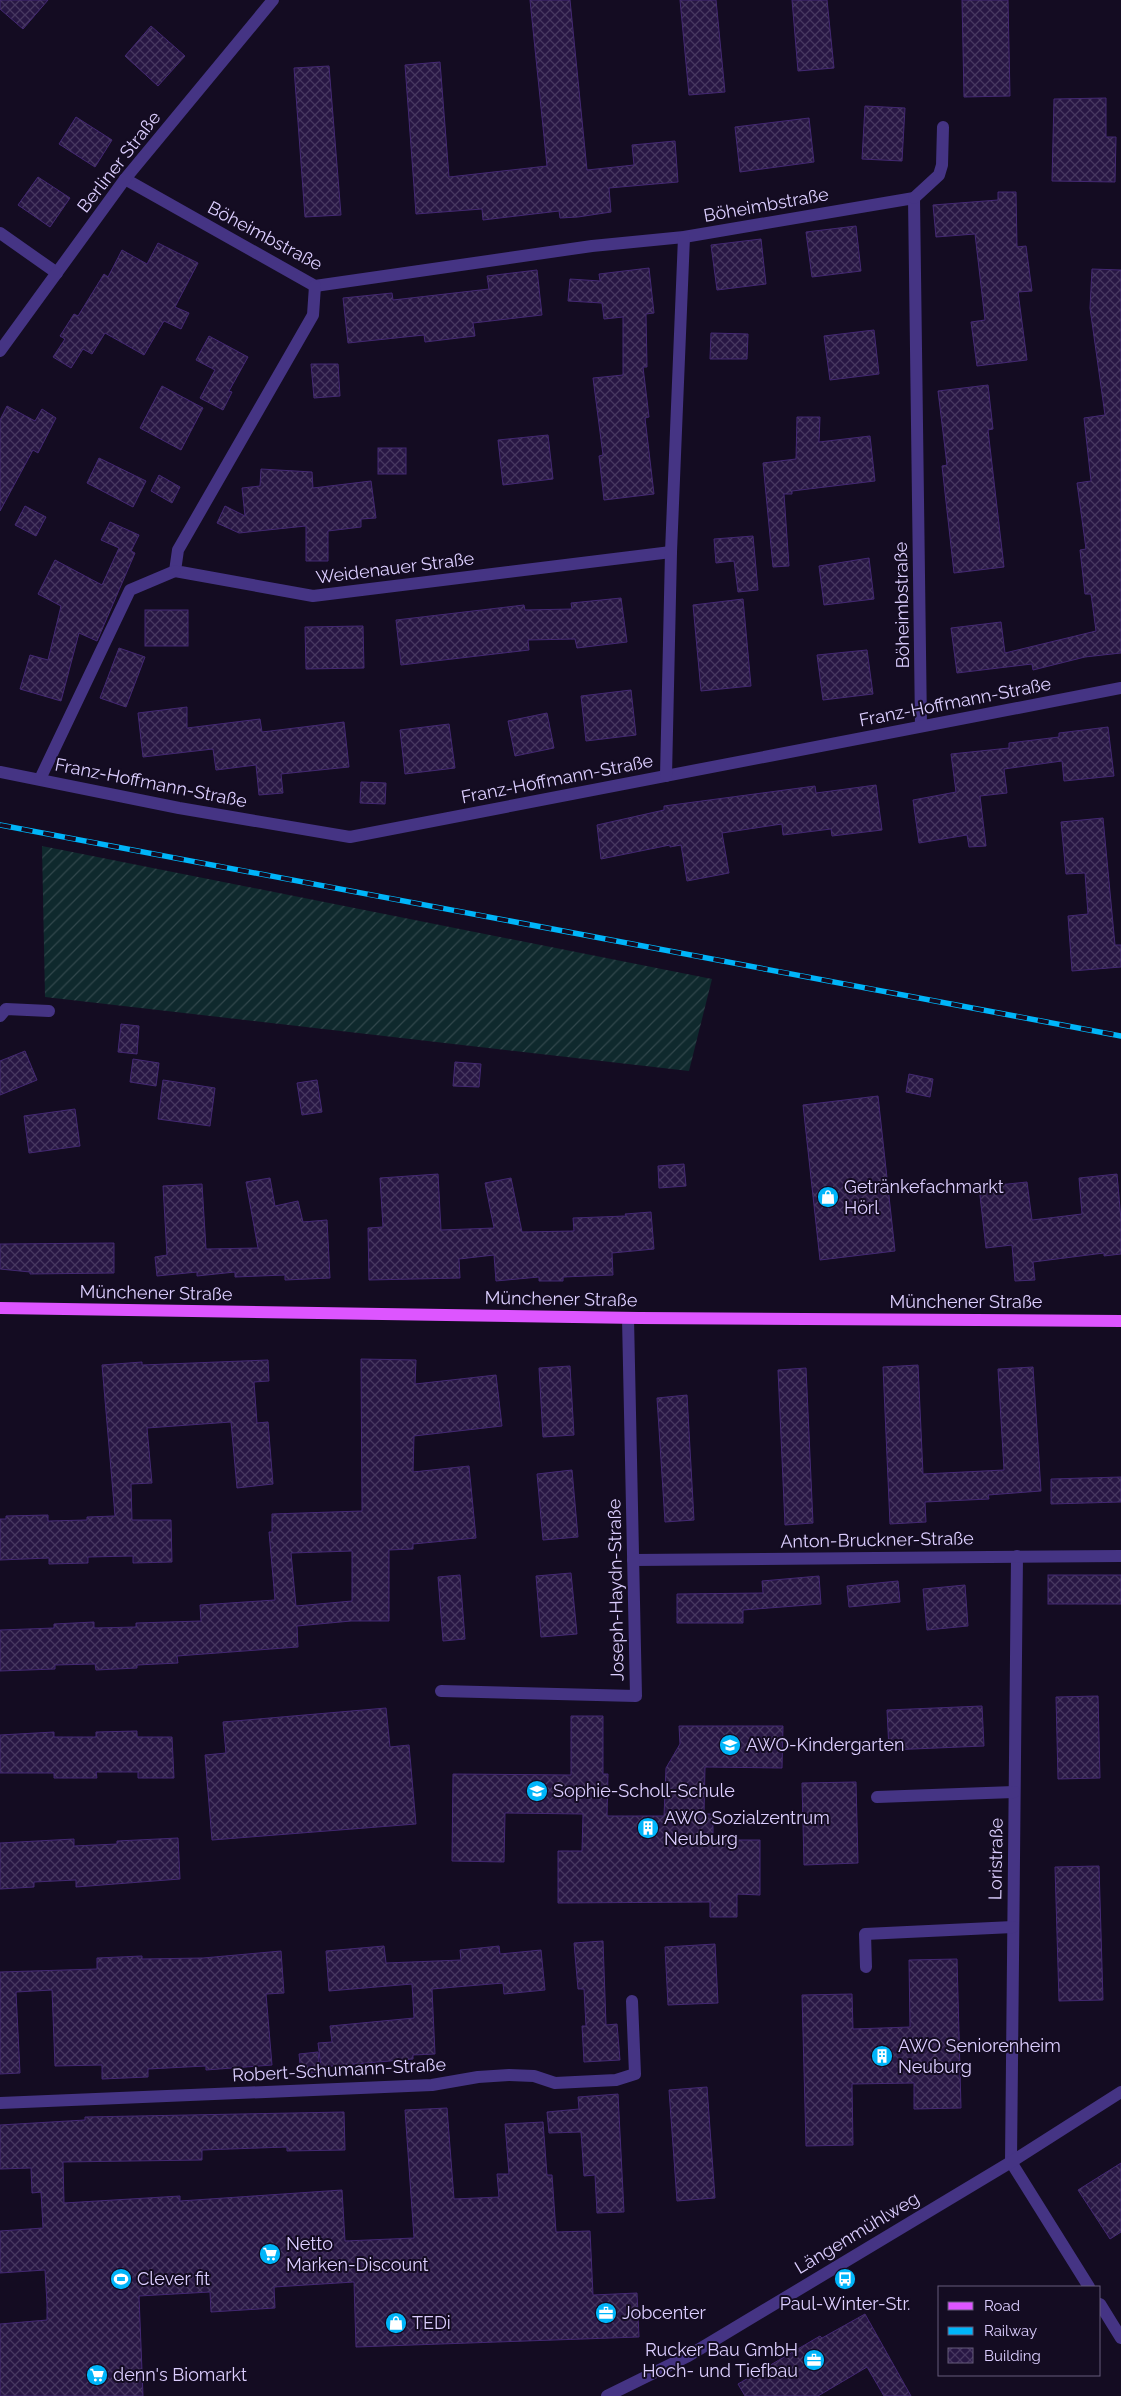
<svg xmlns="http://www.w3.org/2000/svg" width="1121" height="2396" font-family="Raleway,sans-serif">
  <defs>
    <pattern id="garden-furrows" width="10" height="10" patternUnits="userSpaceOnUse" patternTransform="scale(1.25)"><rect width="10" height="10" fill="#0f292d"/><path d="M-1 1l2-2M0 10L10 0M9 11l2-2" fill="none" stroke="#31474c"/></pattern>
    <pattern id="building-cross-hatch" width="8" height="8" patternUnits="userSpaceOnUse" patternTransform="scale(1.25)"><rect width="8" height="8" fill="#281744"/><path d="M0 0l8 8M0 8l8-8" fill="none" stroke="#473860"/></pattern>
  </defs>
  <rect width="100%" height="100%" fill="#140c22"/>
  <polygon fill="url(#garden-furrows)" points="42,846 712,979 689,1071 45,997"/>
  <g fill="url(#building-cross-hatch)" stroke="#432872" fill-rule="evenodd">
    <polygon points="0,0 48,0 23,29 0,9"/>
    <polygon points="530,0 570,0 587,170 634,165 632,145 675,141 678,182 609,188 611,212 578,217 560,218 559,211 483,220 482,209 416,214 405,65 440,62 449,177 547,166"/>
    <polygon points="680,0 716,0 725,92 689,95"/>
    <polygon points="792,0 827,0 834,68 798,71"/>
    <polygon points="962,0 1008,0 1010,96 964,97"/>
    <polygon points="151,26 185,56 158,86 125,56"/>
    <polygon points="329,66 341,215 305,217 294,68"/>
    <polygon points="1106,98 1106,137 1116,137 1115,182 1052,181 1054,99"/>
    <polygon points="865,106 905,108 902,161 862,159"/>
    <polygon points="76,117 112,140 95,167 59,144"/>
    <polygon points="809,118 814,162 740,172 735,127"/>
    <polygon points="38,177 70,198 50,227 18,205"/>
    <polygon points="998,192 1016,192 1017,247 1026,246 1032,291 1018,292 1027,360 977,366 971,322 985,320 975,234 936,237 933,205 998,200"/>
    <polygon points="856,226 861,271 812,277 806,232"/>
    <polygon points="761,239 766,284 717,290 711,245"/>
    <polygon points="158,243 198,263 175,307 189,313 181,329 164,321 144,355 105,333 92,354 83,349 71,368 53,357 65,339 60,336 74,314 78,316 104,274 108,277 122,250 147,264"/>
    <polygon points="649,268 654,313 646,314 647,367 643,367 649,417 645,418 654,494 604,500 599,456 603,455 593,378 623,375 623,317 604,319 602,303 568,301 570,279 600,281 599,274"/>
    <polygon points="1092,269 1121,270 1121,653 1085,657 1033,670 1032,664 957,673 951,628 1001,622 1005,653 1096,631 1091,594 1085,594 1080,550 1086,549 1077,483 1091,481 1084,418 1105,415 1090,308"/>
    <polygon points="537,270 542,315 473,323 475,336 425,342 424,335 348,343 343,298 392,293 393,300 489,289 487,276"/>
    <polygon points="874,330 879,374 830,380 824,336"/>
    <polygon points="711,333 748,334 747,359 710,359"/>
    <polygon points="209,336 248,357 229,391 232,392 223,410 200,398 215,370 196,360"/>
    <polygon points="311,364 338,364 340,396 314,398"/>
    <polygon points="988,385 993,429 988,430 1004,567 954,573 942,466 947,465 938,391"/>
    <polygon points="162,386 203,408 181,450 140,428"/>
    <polygon points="7,406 35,421 42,409 56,418 38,453 33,450 0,511 0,420"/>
    <polygon points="797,417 820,417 819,442 870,436 875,481 792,491 792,494 784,494 789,566 773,567 763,463 796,459"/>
    <polygon points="548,435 553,479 503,485 498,440"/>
    <rect x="378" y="448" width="28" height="26"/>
    <polygon points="99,458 146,481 133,507 87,483"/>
    <polygon points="261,469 312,472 313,488 371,481 376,518 361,519 361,527 328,531 328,561 306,561 306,526 239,533 217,523 225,506 245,516 242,488 260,486"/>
    <polygon points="159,475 180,487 172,503 151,491"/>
    <polygon points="25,506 46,517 36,536 15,525"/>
    <polygon points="110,522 139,535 131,551 135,553 97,641 79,633 61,701 20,689 30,655 48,660 61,606 38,594 55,560 102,585 119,548 101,540"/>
    <polygon points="753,536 758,590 738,592 734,561 716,563 714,539"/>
    <polygon points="869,558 874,599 824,605 819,566"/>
    <polygon points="621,598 627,642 577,648 575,639 528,640 529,650 401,665 396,620 524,605 525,610 572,609 571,603"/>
    <polygon points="743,599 751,686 701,691 693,605"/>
    <rect x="145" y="610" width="43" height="36"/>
    <polygon points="363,626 364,668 306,669 305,627"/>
    <polygon points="119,648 145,657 126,707 100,698"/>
    <polygon points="867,650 873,694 823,700 817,655"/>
    <polygon points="631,690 636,735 586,741 581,696"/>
    <polygon points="187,707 187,728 260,719 262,732 344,722 349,767 281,774 283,793 259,795 256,765 216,770 213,749 143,757 138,713"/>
    <polygon points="547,713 554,748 515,756 508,721"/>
    <polygon points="449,724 455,768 405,774 400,730"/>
    <polygon points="1108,727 1114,776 1064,781 1062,761 1004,769 1007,793 980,796 986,846 969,847 967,835 919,843 913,800 956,792 951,754 1009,748 1009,743 1059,737 1059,733"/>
    <polygon points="361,782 386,783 385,804 360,803"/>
    <polygon points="876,785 882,830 832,836 831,829 783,835 782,824 722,833 729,873 687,881 681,845 670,847 670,845 601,859 597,825 664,810 664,806 815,786 816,793"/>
    <polygon points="1103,818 1115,945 1121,945 1121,967 1072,971 1068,916 1088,914 1085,873 1066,874 1061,822"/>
    <polygon points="121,1024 139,1026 137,1054 118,1052"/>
    <polygon points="25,1051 37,1080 0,1095 0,1061"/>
    <polygon points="133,1059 159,1063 156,1086 130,1082"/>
    <polygon points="455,1062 481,1064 479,1087 453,1086"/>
    <polygon points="909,1074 933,1079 930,1097 906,1092"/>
    <polygon points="163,1080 215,1088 210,1126 158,1119"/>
    <polygon points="317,1080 322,1112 302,1115 297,1083"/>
    <polygon points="878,1096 895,1251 820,1260 803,1105"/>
    <polygon points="75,1109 80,1146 29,1153 24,1116"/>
    <polygon points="684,1164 686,1186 659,1188 658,1166"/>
    <polygon points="438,1174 441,1230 494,1228 485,1183 511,1178 522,1232 574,1231 573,1218 626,1216 625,1214 651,1212 654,1249 612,1253 613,1275 563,1277 563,1281 539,1281 539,1277 496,1281 494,1255 459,1259 460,1278 369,1280 368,1228 383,1227 380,1178"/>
    <polygon points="1117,1174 1121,1220 1121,1254 1104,1256 1104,1253 1033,1262 1035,1280 1015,1281 1012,1245 986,1248 979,1187 1027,1182 1032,1220 1082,1214 1079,1178"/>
    <polygon points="270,1178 275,1206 298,1201 303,1222 327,1220 330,1278 285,1280 285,1275 235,1277 235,1272 197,1276 197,1272 157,1276 155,1257 167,1255 163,1186 202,1184 206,1249 258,1248 246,1182"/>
    <polygon points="114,1243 114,1273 30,1274 30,1272 0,1269 0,1244"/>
    <path d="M 361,1359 L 416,1360 L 415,1384 L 496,1375 L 502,1426 L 414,1436 L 413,1472 L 469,1466 L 476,1538 L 413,1544 L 413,1549 L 389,1550 L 389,1621 L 351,1621 L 297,1626 L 298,1647 L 177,1656 L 178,1663 L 137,1665 L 137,1668 L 96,1670 L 95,1664 L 55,1665 L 55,1669 L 0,1671 L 0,1630 L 54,1628 L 54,1624 L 94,1622 L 94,1628 L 136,1627 L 136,1623 L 201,1621 L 200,1605 L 275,1600 L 269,1532 L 272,1532 L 272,1514 L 362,1511 ZM 352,1551 L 352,1601 L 296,1606 L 291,1553 Z"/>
    <polygon points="268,1360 269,1381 254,1382 257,1423 268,1422 273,1484 237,1488 231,1422 147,1428 152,1483 131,1484 132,1520 171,1520 172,1562 133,1563 133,1556 88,1557 88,1563 49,1564 49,1558 0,1560 0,1519 6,1519 6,1516 48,1515 48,1521 87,1520 87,1517 115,1516 102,1365 142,1362 142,1365"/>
    <polygon points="918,1365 923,1474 1004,1470 998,1369 1033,1367 1041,1491 988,1495 989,1499 925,1502 926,1522 890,1524 883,1367"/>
    <polygon points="570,1366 574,1435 543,1437 539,1368"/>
    <polygon points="806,1368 813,1523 785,1525 778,1370"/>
    <polygon points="687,1395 694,1520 665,1522 657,1398"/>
    <polygon points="572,1470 578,1537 543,1540 537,1474"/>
    <polygon points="1121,1477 1121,1502 1051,1504 1051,1479"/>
    <polygon points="571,1573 577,1634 541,1637 536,1576"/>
    <polygon points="460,1575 465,1639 443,1641 438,1577"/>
    <rect x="1048" y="1575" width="73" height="29"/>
    <polygon points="819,1576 821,1604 743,1610 743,1623 677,1623 677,1594 763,1593 762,1581"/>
    <polygon points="898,1581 900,1602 849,1607 847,1586"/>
    <polygon points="965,1585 968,1626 927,1630 923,1589"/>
    <polygon points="1098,1696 1100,1778 1058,1779 1056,1697"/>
    <polygon points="982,1706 984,1746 889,1750 887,1710"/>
    <polygon points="386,1708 390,1747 409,1745 416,1824 212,1840 205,1755 226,1753 223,1722"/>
    <polygon points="571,1716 603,1716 603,1774 608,1774 607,1816 664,1816 666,1768 680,1744 679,1726 783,1726 782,1768 705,1767 704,1814 713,1814 713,1840 760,1840 760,1895 737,1894 737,1917 710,1917 710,1902 558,1903 558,1851 582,1851 583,1814 505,1813 504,1862 452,1861 453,1774 571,1775"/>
    <polygon points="137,1731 137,1737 172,1737 174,1778 138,1778 138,1772 96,1772 97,1778 54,1778 54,1773 0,1773 0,1735 54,1732 54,1737 96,1737 96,1732"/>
    <polygon points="856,1782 858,1863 804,1865 802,1783"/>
    <polygon points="178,1838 180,1879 76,1887 76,1880 34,1882 34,1887 0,1889 0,1843 74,1839 74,1846 117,1844 117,1841"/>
    <polygon points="1099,1866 1103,2000 1059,2001 1055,1867"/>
    <polygon points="603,1941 606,2025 617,2024 620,2060 584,2062 582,2026 586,2026 584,1989 578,1989 574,1943"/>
    <polygon points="715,1944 718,2003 668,2005 665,1947"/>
    <polygon points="384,1946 386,1963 461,1960 460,1950 480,1948 499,1946 500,1954 541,1950 545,1990 504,1994 503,1983 432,1989 435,2054 413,2055 413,2059 321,2067 318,2043 332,2042 330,2026 414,2018 412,1984 329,1991 326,1951"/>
    <polygon points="281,1951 284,1993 266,1994 272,2065 206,2070 206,2066 148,2069 148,2077 102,2079 102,2065 55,2066 52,1990 16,1992 20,2073 0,2074 0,1972 97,1969 97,1958 142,1956 142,1959 203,1958"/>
    <polygon points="957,1959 961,2108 914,2109 914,2083 852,2084 853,2145 806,2146 802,1995 852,1994 853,2029 910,2027 909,1960"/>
    <polygon points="318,2052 320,2072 301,2074 299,2054"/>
    <polygon points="707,2087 715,2198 677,2201 669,2090"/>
    <polygon points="618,2094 624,2212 597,2213 595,2175 584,2176 581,2132 549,2133 547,2112 579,2109 578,2097"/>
    <polygon points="447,2108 454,2199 499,2197 497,2174 509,2174 505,2124 543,2122 547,2175 552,2175 556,2232 590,2231 593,2295 637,2293 639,2337 356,2347 354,2282 274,2287 275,2308 211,2312 210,2292 139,2296 143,2396 0,2396 0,2324 47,2320 47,2304 45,2270 0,2273 0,2231 43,2228 41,2192 32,2193 31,2168 0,2169 0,2125 85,2120 85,2117 344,2112 345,2150 287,2151 287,2147 202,2150 202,2160 63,2162 64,2203 180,2196 180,2201 342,2190 345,2241 414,2238 405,2110"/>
    <polygon points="1121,2163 1121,2232 1110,2239 1078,2190"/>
    <polygon points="865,2314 911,2396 884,2396 867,2367 818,2396 745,2396 738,2384 820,2336 822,2338"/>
  </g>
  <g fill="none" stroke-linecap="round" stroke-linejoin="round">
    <g stroke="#453484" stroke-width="12">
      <polyline points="125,179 315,286 592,246 684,237 914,198 921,726"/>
      <polyline points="914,198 939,175 942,165 943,127"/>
      <polyline points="0,233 57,273"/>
      <polyline points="315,286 313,315 178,550 175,571 313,596 671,552"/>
      <polyline points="0,351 125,179 273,0"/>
      <polyline points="0,772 179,808 350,837 1121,688"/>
      <polyline points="666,776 671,552 684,237"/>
      <polyline points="40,779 130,590 175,571"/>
      <polyline points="0,1016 6,1009 49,1011"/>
      <polyline points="1017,1556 1011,2162 1089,2287"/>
      <polyline points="633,1560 1121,1556"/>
      <polyline points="441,1691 636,1696 628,1318"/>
      <polyline points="877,1797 1014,1792"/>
      <polyline points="866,1967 865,1934 1013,1927"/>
      <polyline points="0,2103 432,2085 478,2077 509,2075 534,2076 555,2083 616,2080 635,2074 632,2001"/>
      <polyline points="1100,2304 1121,2338"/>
      <polyline points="607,2396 688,2356 1011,2162 1121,2092"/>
    </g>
    <polyline stroke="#d5f" stroke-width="12" points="0,1308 639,1318 1121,1321"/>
    <g stroke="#00b5f9" stroke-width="5.5">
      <polyline id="rail" points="0,825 1121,1036"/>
    </g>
    <use href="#rail" stroke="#140c22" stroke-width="4" stroke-dasharray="11" stroke-linecap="butt"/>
  </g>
  <defs>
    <g id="shop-disc" transform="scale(1.125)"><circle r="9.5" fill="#00b5f9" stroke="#140c22"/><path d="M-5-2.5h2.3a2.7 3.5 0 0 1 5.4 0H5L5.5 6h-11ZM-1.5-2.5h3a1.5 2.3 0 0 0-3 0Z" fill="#fff"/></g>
    <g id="school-disc" transform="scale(1.125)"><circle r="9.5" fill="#00b5f9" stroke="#140c22"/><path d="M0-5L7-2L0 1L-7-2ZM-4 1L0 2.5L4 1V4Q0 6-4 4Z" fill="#fff"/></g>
    <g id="building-disc" transform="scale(1.125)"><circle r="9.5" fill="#00b5f9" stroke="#140c22"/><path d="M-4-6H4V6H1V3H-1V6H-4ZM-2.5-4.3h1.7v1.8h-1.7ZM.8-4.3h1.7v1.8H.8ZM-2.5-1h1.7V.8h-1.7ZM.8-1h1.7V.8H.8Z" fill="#fff"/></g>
    <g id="supermarket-disc" transform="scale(1.125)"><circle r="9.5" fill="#00b5f9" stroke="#140c22"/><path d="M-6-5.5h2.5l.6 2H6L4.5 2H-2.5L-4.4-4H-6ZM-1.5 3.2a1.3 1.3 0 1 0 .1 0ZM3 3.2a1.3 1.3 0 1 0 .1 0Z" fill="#fff"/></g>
    <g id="stadium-disc" transform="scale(1.125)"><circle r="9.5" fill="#00b5f9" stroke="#140c22"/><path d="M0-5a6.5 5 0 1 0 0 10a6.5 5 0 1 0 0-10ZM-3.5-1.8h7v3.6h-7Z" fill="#fff"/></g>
    <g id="bus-disc" transform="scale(1.125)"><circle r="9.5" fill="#00b5f9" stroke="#140c22"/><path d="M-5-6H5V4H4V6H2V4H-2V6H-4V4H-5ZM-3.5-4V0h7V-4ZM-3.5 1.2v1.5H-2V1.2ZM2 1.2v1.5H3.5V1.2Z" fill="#fff"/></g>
    <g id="office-disc" transform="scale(1.125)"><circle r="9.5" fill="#00b5f9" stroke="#140c22"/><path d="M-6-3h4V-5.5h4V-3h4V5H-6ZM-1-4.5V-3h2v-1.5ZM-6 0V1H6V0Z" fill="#fff"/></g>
  </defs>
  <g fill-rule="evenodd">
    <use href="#shop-disc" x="828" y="1197"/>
    <use href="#school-disc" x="730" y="1745"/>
    <use href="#school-disc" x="537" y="1791"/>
    <use href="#building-disc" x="648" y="1828"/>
    <use href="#building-disc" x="882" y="2056"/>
    <use href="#supermarket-disc" x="270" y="2254"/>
    <use href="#stadium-disc" x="121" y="2279"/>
    <use href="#bus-disc" x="845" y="2279"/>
    <use href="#office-disc" x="606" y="2313"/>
    <use href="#shop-disc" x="396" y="2323"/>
    <use href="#office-disc" x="814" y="2360"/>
    <use href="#supermarket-disc" x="97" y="2375"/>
  </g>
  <g text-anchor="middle" stroke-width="4" stroke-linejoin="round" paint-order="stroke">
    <g font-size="18" fill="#dcceff" stroke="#140c22">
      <text transform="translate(119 162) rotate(-52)" y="6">Berliner Straße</text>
      <text transform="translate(766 205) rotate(-10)" y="6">Böheimbstraße</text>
      <text transform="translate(265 236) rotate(28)" y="6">Böheimbstraße</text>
      <text transform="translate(395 568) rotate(-7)" y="6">Weidenauer Straße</text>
      <text transform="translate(902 605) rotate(-91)" y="6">Böheimbstraße</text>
      <text transform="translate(955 702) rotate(-11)" y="6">Franz-Hoffmann-Straße</text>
      <text transform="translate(557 779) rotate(-11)" y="6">Franz-Hoffmann-Straße</text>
      <text transform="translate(151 783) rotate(11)" y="6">Franz-Hoffmann-Straße</text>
      <text transform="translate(156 1293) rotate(1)" y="6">Münchener Straße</text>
      <text transform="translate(561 1299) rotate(1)" y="6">Münchener Straße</text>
      <text x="966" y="1308">Münchener Straße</text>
      <text transform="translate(877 1540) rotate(-1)" y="6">Anton-Bruckner-Straße</text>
      <text transform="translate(616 1590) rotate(-91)" y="6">Joseph-Haydn-Straße</text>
      <text transform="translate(996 1859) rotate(-89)" y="6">Loristraße</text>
      <text transform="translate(339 2070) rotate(-3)" y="6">Robert-Schumann-Straße</text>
      <text transform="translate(857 2233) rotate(-31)" y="6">Längenmühlweg</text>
    </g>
    <g font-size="18" fill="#dcceff" stroke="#140c22" text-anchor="start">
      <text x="844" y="1193">Getränkefachmarkt<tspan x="844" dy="21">Hörl</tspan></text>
      <text x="746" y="1751">AWO-Kindergarten</text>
      <text x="553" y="1797">Sophie-Scholl-Schule</text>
      <text x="664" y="1824">AWO Sozialzentrum<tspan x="664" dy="21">Neuburg</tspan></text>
      <text x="898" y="2052">AWO Seniorenheim<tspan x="898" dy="21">Neuburg</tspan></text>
      <text x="286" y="2250">Netto<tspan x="286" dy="21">Marken-Discount</tspan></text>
      <text x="137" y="2285">Clever fit</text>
      <text x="845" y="2310" text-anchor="middle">Paul-Winter-Str.</text>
      <text x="622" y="2319">Jobcenter</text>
      <text x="412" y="2329">TEDi</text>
      <text x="798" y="2356" text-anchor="end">Rucker Bau GmbH<tspan x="798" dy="21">Hoch- und Tiefbau</tspan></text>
      <text x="113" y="2381">denn's Biomarkt</text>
    </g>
  </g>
  <rect x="938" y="2286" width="162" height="90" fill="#140c22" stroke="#645a7a"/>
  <rect x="948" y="2302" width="25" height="8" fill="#dd55ff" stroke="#645a7a"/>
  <text x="984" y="2311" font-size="15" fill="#dcceff">Road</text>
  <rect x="948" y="2327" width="25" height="8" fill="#00b5f9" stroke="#645a7a"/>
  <text x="984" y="2336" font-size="15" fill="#dcceff">Railway</text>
  <rect x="948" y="2348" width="25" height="15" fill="url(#building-cross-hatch)" stroke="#645a7a"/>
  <text x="984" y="2361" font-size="15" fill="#dcceff">Building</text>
</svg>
